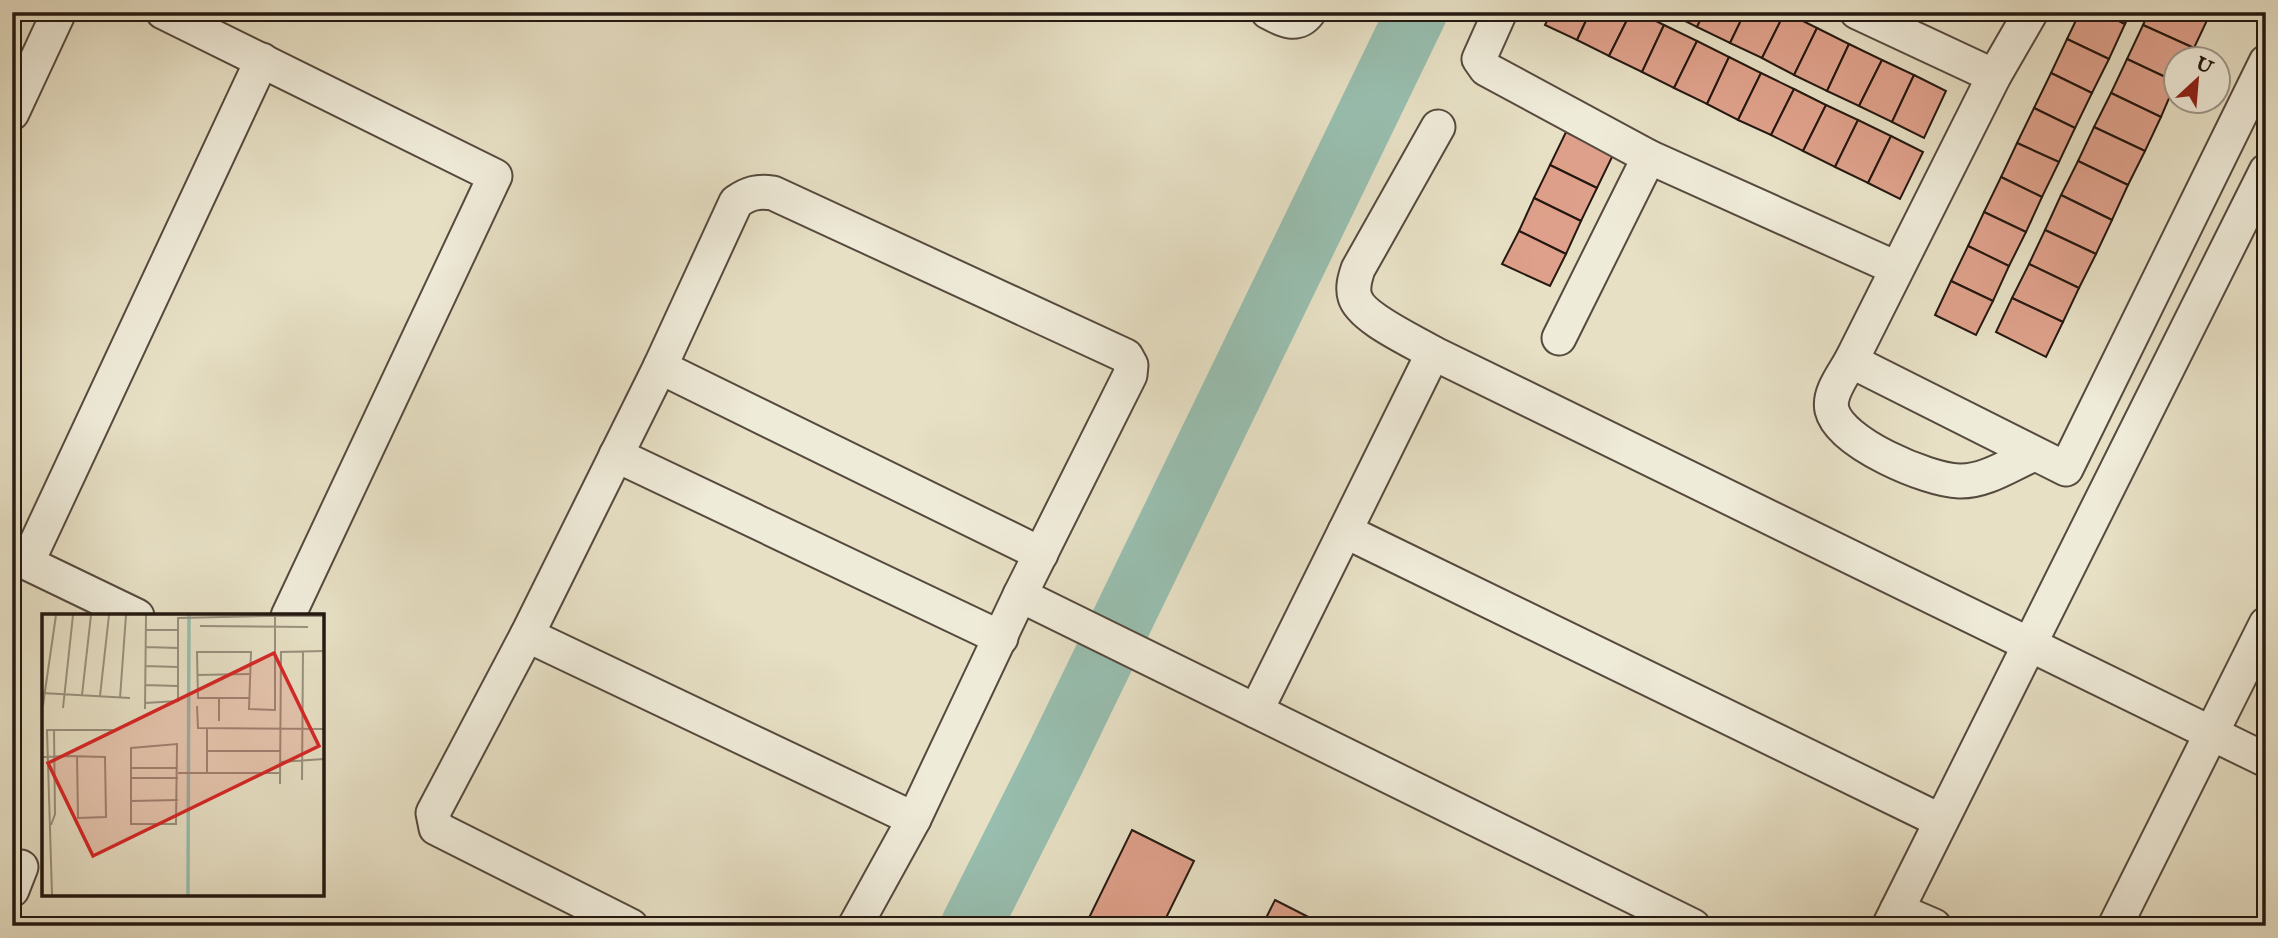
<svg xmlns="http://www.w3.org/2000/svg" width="2278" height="938" font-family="'IM FELL English',serif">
  <rect width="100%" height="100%" fill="#e7e0c5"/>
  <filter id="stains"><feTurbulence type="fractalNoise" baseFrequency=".00286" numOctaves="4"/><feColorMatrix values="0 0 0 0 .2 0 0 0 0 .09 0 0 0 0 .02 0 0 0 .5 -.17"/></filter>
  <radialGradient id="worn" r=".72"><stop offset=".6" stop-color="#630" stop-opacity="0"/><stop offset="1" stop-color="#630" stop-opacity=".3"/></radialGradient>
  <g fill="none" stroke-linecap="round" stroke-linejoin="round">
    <polyline stroke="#98beaf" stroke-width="61" points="971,926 1055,759 1417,12"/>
  </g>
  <g fill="#dea08a" stroke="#251811" stroke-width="2">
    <polygon points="1551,12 1590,12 1577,40 1545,25"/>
    <polygon points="1590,12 1631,12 1609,56 1577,40"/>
    <polygon points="1631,12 1638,12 1664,25 1642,72 1609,56"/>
    <polygon points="1667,12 1704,12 1697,27"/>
    <polygon points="1704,12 1745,12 1730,43 1697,27"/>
    <polygon points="1745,12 1785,12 1762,58 1730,43"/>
    <polygon points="1785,12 1817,28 1794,75 1762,58"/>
    <polygon points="2080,12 2101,12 2125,24 2109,59 2067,39"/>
    <polygon points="2101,12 2131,12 2125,24"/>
    <polygon points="2149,12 2206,12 2210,14 2194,48 2143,25"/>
    <polygon points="1664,25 1697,41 1674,88 1642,72"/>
    <polygon points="2143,25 2194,48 2188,60 2176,60 2176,82 2127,59"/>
    <polygon points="1817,28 1849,44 1827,91 1794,75"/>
    <polygon points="2067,39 2109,59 2092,93 2051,73"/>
    <polygon points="1697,41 1729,57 1707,104 1674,88"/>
    <polygon points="1849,44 1882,60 1859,106 1827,91"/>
    <polygon points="1729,57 1761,73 1738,120 1707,104"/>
    <polygon points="2127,59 2176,82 2161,117 2111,93"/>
    <polygon points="1882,60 1914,75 1892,122 1859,106"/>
    <polygon points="1761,73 1794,89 1771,135 1738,120"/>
    <polygon points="2051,73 2092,93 2075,128 2034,108"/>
    <polygon points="1914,75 1946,91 1924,138 1892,122"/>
    <polygon points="1794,89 1826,105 1803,151 1771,135"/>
    <polygon points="2111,93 2161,117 2145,151 2094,127"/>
    <polygon points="1826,105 1858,120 1835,167 1803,151"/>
    <polygon points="2034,108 2075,128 2059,162 2017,143"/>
    <polygon points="1858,120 1891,136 1868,183 1835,167"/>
    <polygon points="2094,127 2145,151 2128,185 2078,161"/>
    <polygon points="1566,132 1613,155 1597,188 1550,165"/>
    <polygon points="1891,136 1923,152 1900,199 1868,183"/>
    <polygon points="2017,143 2059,162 2042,197 2001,177"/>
    <polygon points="2078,161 2128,185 2112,220 2061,195"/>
    <polygon points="1550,165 1597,188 1581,221 1534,198"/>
    <polygon points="2001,177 2042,197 2026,232 1984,212"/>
    <polygon points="2061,195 2112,220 2096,254 2045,230"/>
    <polygon points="1534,198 1581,221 1566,254 1519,231"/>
    <polygon points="1984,212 2026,232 2009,266 1968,246"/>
    <polygon points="2045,230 2096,254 2079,288 2029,264"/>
    <polygon points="1519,231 1566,254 1550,286 1502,264"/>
    <polygon points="1968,246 2009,266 1993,301 1951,281"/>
    <polygon points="2029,264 2079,288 2063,322 2012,298"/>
    <polygon points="1951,281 1993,301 1976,335 1935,315"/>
    <polygon points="2012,298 2063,322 2046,357 1996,332"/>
    <polygon points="1132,830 1194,861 1162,926 1085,926"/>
    <polygon points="1275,900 1326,926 1262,926"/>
  </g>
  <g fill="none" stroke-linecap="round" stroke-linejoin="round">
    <g stroke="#564a3e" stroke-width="37">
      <g id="minor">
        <polyline points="163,12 495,176 288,616"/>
        <path d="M 1268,12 C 1283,20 1297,28 1309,12"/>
        <polyline points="1500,12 1479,59 1486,69 1649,157 1896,268"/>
        <polyline points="1857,12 1994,76"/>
        <polyline points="2031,12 1994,76 1851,361 2066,469 2266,62"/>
        <polyline points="12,113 59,12"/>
        <path d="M 1438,127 L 1358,269 C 1355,278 1352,288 1355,297 C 1361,318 1413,341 1433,353 L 2266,760"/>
        <polyline points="1559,338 1649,157"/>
        <path d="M 1851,361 C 1843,375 1828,394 1832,410 C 1840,443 1927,480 1959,481 C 1985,482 2011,464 2034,454"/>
        <polyline points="660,367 1041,554"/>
        <polyline points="616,455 1001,638"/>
        <polyline points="1345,531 1941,821"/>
        <polyline points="1020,595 1693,926"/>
        <polyline points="137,616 27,563 262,60"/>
        <polyline points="527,635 914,819"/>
        <polyline points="1256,711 1433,353"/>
        <polyline points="12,890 21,867"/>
        <polyline points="1897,910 1934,926"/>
        <path d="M 631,926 L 436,828 L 433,813 L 527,635 L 588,512 L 660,367 L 736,202 C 749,193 757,191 773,193 L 1126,356 L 1131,365 L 1130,375 L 1020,595 L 914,819 L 855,926"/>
        <polyline points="1889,926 2266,171"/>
        <polyline points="2115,926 2266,624"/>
      </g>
    </g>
    <use href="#minor" stroke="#efebd9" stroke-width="33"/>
  </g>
  <g transform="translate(42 614)">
    <rect width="282" height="282" fill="#e7e0c5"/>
    <path fill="none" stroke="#98beaf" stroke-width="3.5" d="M 146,281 L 147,1"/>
    <path fill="none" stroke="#99907d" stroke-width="2" d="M 225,2 L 282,2M 158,12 L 266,13M 104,16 L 136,16M 103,33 L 136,34M 103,52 L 136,53M 155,61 L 207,60M 103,71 L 136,72M 0,79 L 88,84M 40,81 L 49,1M 58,82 L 67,1M 78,84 L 84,1M 207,84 L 156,84 L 155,38 L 209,38 L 207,95 L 233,96 L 233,2M 103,89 L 136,87 L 136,4 L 225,2M 1,91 L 14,1M 155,92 L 156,114 L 282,115M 21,94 L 31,1M 103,95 L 104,1M 177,107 L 177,85M 135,130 L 134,210 L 89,210 L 89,134 ZM 165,137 L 238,137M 0,143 L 25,142 L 63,143 L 64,203 L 36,204 L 35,142M 238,148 L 282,145M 89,154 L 136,154M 165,158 L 165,115M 136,159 L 238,159M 89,164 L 136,164M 260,166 L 261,37M 238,170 L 239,38 L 282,37M 89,187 L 136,186M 9,211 L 13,200 L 12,116M 10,281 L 5,116 L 71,116"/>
    <path fill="#d62828" fill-opacity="0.15" stroke="#d62828" stroke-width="3.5" d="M 232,39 L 277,132 L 51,242 L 6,149 Z"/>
    <rect width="282" height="282" fill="none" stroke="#251811" stroke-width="3.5"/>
  </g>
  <rect width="2278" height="938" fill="none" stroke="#e7e0c5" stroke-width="42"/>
  <rect x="14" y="14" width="2250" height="910" fill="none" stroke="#251811" stroke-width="3.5"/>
  <rect x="21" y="21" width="2236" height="896" fill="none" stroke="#251811" stroke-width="2"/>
  <g transform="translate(2197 80) rotate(26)"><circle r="33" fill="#efebd9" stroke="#9e9789" stroke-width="2"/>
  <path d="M0-5L12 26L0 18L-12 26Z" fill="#8f2418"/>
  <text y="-10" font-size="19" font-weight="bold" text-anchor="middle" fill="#251811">U</text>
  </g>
  <rect width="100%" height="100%" filter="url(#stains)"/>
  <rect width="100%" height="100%" fill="url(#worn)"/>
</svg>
